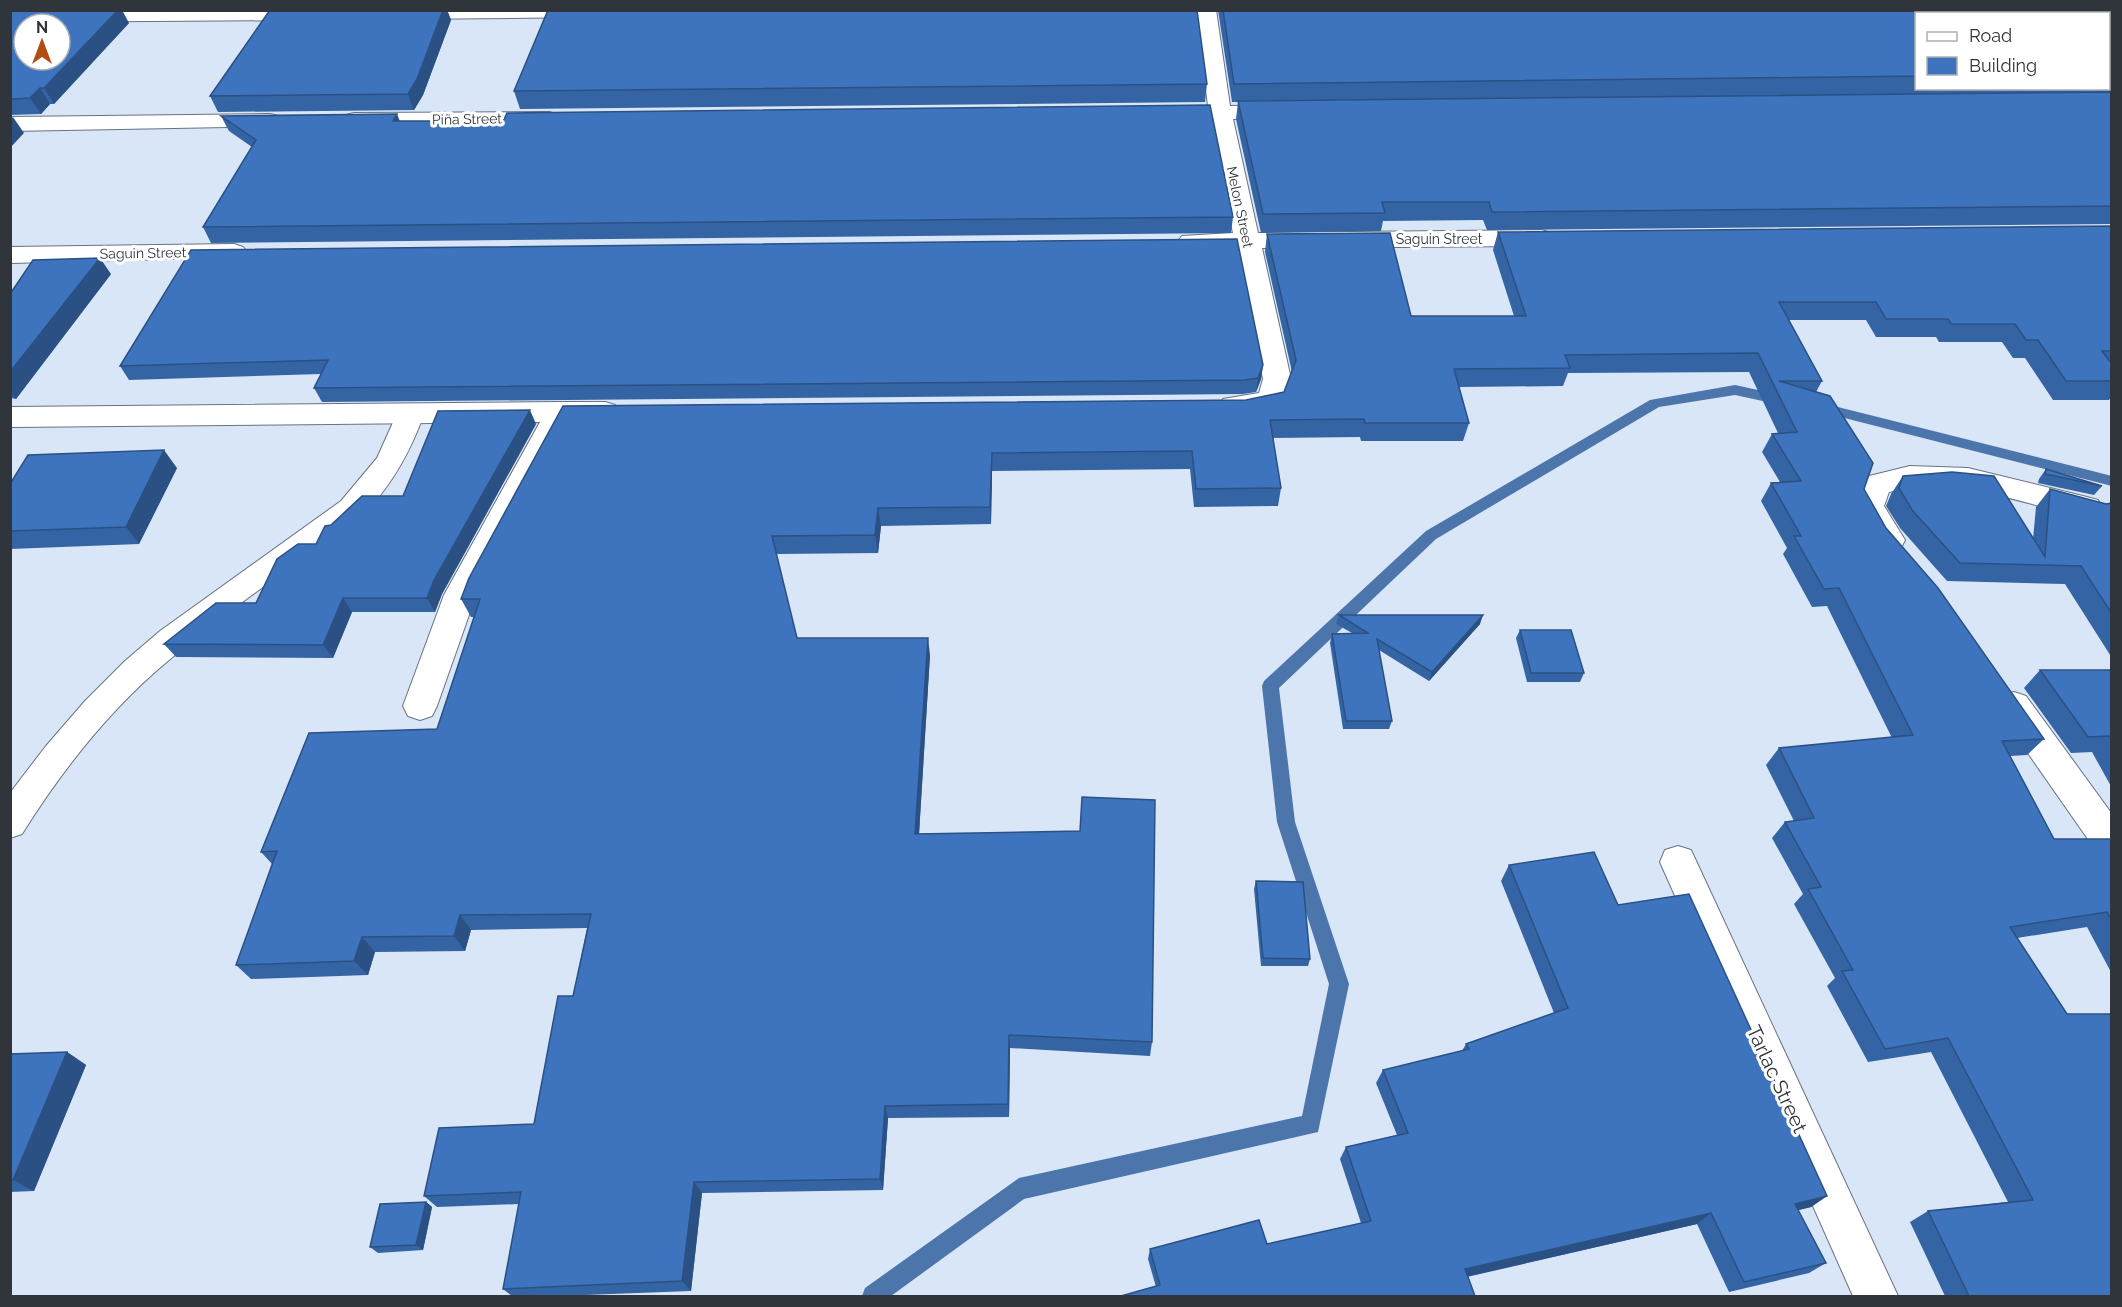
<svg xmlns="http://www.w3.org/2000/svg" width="2122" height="1307" font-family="Raleway,sans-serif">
  <rect width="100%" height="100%" fill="#d8e6f8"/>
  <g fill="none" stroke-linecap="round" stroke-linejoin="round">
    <g fill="#4c75ab" fill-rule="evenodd">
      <polygon points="1735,385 1781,395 1788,400 1781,405 1735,395 1659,407 1436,539 1279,688 1295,822 1349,984 1318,1132 1024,1199 891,1296 862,1296 865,1288 1019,1178 1302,1116 1329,984 1277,822 1262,686 1264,681 1426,531 1650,400"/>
      <polygon points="1818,402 2112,476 2112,486 1813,410 1811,407 1813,404"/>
    </g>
    <g stroke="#677282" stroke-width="2">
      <path id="lane" d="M 410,405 L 420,407 L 424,414 C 412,447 396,478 372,505 C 351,528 322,544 296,563 C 253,594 210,625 169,660 C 111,708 62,770 22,834 L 10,838 L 10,793 L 46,746 L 85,701 L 125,661 L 160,631 L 341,501 L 377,458 L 400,407 Z"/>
    </g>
    <g stroke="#677282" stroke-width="2">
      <g id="street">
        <polygon points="10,10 319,10 321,14 318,18 311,20 10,22"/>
        <polygon points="396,10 603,10 603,11 600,15 593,17 405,19 398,17 395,13"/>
        <polygon points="1196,10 1216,10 1230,106 1281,105 1289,107 1292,112 1289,117 1233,119 1258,233 1542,230 1551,233 1555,238 1551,243 1542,246 1262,248 1291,379 1280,408 1233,416 1223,413 1219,406 1223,399 1259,393 1263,379 1236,248 1182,246 1178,241 1182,236 1233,233 1210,119 1159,118 1156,113 1159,108 1208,106"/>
        <polygon points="549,112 557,114 560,119 557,124 354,127 346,125 343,120 346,115 354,113"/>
        <polygon points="270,114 278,116 281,121 278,126 10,131 10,117"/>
        <polygon points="234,244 243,247 247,252 243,257 10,263 10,247"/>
        <polygon points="560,402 605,402 615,405 619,412 615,419 605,422 569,422 476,595 437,706 432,716 420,720 408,716 403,706 444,595 540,422 10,427 10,407"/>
        <path d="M 1910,466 L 1968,468 L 2087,497 L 2098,500 L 2102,508 L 2098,516 L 2087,519 C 2024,503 1954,476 1889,492 L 1884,506 L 1905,540 L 1901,548 L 1890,551 L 1879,548 L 1854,506 L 1865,477 Z"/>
        <polygon points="2014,692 2026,696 2112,814 2112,860 2099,855 2002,716 1997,706 2002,696"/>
        <polygon points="1678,846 1691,850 1898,1296 1853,1296 1660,862 1665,850"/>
      </g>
    </g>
    <use href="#lane" fill="#fff" fill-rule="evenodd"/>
    <use href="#street" fill="#fff" fill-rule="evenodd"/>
  </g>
  <g fill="#3464a3" fill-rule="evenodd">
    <polygon points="10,10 129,23 54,104 50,104 41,114 10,115"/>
    <polygon points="270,10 447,10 451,20 423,95 414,110 218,112 210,96"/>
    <path d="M 1218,10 L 2112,10 L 2112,92 L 1530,98 L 2112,92 L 2112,224 L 1487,230 L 1483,220 L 1383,221 L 1381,231 L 1261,233 L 1236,119 L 1238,102 L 1232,102 ZM 1917,14 L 2109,14 L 2109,88 L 1917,88 Z"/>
    <polygon points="1207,84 1205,102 520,109 514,91"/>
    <polygon points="221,116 400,121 1233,217 1231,233 211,243 203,227 252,147 229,131"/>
    <polygon points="2112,226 2112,396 2109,400 2053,400 2025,358 2013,358 2002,342 1939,342 1936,337 1876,337 1866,320 1789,320 1822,381 1816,392 1864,489 1886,528 2044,739 2027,755 2010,756 2054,839 2112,839 2112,974 2087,927 2017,938 2112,1296 1945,1296 1910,1222 1928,1211 2008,1202 1931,1052 1868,1062 1827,986 1835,978 1794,904 1803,894 1772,838 1785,822 1794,821 1766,765 1779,748 1892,738 1827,606 1812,607 1783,554 1787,548 1761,501 1771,483 1780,482 1762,452 1772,434 1778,433 1749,372 1568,373 1563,386 1459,387 1469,423 1463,441 1361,441 1360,437 1273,438 1281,488 1278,506 1194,507 1190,469 992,471 991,524 881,526 878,553 776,554 797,638 930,655 919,834 1152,1042 1150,1056 1010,1048 1009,1117 888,1118 883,1190 702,1193 691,1291 559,1296 512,1296 503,1289 519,1204 437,1207 424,1196 534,1124 573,996 587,928 471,930 465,951 375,952 368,975 251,979 236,965 272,864 261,852 437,729 474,617 471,617 461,599 563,406 1246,400 1284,392 1292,372 1265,252 1267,234 1411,316 1514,316 1493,250 1498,232"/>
    <polygon points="191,250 1263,365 1261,379 1256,392 1243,394 322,402 314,388 321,374 129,380 120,366"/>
    <polygon points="111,274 16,399 10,398 10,294"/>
    <polygon points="536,424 442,594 435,612 352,612 333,658 176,657 164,644 256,603 316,544 331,525 403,496"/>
    <polygon points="177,468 139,544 10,549 10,484"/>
    <polygon points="2046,469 2102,486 2094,495 2038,483 2039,479"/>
    <polygon points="1903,476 2033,539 2036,507 2050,489 2106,504 2112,503 2112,658 2065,584 1947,581 1900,528 1886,506 1891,494"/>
    <polygon points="1339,615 1480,624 1429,681 1379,650 1392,721 1389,729 1343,729 1330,643 1332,634 1352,633 1336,624"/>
    <polygon points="1520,630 1584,673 1580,682 1527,682 1516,638"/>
    <polygon points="2040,670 2112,670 2112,788 2092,752 2071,753 2024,688"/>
    <polygon points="1509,865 1618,905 1827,1196 1811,1207 1798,1210 1826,1263 1809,1273 1729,1292 1697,1224 1467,1277 1156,1287 1148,1259 1150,1249 1267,1244 1361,1223 1340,1159 1346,1147 1397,1135 1376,1083 1383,1070 1462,1051 1466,1044 1554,1013 1501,881"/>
    <polygon points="1256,881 1310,959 1308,966 1261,966 1254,889"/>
    <polygon points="67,1052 86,1065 34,1191 10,1192 10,1054"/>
    <polygon points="426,1202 432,1207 423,1250 378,1253 370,1247"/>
  </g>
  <g fill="#2b5184">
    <polygon points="118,10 122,10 129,23 54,104 44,88"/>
    <polygon points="443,10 447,10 451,20 423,95 414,110 408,94"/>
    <polygon points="40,88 50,104 41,114 30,98"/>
    <polygon points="397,114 403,129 393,121"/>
    <polygon points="13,117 24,133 10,148 10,120"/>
    <polygon points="100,258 111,274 16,399 10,392 10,372"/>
    <polygon points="1263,365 1261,379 1256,392 1258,378"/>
    <polygon points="530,410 536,424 442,594 435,612 427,598 434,580"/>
    <polygon points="164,450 177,468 139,544 126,527"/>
    <polygon points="992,453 992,471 991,524 990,507"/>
    <polygon points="878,508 881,526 878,553 875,535"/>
    <polygon points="343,598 352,612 333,658 323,645"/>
    <polygon points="1483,615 1480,624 1429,681 1432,672"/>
    <polygon points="928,638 930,655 918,850 915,834"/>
    <polygon points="460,915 471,930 465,951 454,936"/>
    <polygon points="362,937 375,952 368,975 354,961"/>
    <polygon points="1009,1035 1010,1048 1009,1117 1008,1104"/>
    <polygon points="67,1052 86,1065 34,1191 13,1180"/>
    <polygon points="885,1106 888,1118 883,1190 880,1179"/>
    <polygon points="694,1182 702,1193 691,1291 682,1281"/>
    <polygon points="1827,1196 1811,1207 1779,1215 1795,1204"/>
    <polygon points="426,1202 432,1207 423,1250 416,1245"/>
    <polygon points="1711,1213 1697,1224 1456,1279 1465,1269"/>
  </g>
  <g fill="#3d74bd" stroke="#2b5184" stroke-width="1.5" fill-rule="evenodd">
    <path d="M 10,10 L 118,10 L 44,88 L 40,88 L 30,98 L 10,99 ZM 24,24 L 60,24 L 60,60 L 24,60 Z"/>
    <polygon points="270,10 443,10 417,79 408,94 210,96"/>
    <polygon points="548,10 1197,10 1207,84 514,91"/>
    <polygon points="1223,10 2112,10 2112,74 2109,74 2109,14 1917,14 1917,76 1234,84"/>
    <polygon points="2112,92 2112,206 1492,212 1489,202 1382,202 1385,213 1263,214 1238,101"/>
    <polygon points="1210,105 1233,217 203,227 256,140 221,116 397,114 393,121 503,121 507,113"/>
    <polygon points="2112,226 2112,351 2102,351 2112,364 2112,381 2066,381 2038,340 2026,340 2015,324 1951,324 1948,319 1886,319 1876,302 1779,302 1822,381 1779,381 1830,396 1873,463 1864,489 1886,528 1938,588 2044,739 2002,741 2054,839 2112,839 2112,921 2107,912 2010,927 2067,1014 2112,1014 2112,1296 1969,1296 1928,1211 2033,1200 1948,1038 1885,1049 1842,971 1853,970 1808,889 1821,887 1785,822 1814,818 1779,748 1913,735 1839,588 1824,589 1794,536 1801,536 1771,483 1801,481 1772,434 1797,432 1758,353 1565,355 1570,368 1454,369 1469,423 1365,423 1364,419 1270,420 1281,488 1196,489 1192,451 992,453 990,507 878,508 875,535 772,536 797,638 928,638 915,834 1080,831 1082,797 1155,800 1152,1042 1009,1035 1008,1104 885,1106 880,1179 694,1182 682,1281 503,1289 521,1192 424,1196 439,1128 534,1124 558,996 573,996 591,914 460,915 454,936 362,937 354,961 236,965 277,851 261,852 309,733 437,729 480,599 461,599 469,578 563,406 1246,400 1284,392 1296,360 1267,234 1390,233 1411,316 1526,316 1498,232"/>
    <polygon points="1237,239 1263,365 1258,378 1245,380 314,388 328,360 120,366 191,250"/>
    <polygon points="100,258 10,372 10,294 33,260"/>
    <polygon points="530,410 434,580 427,598 343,598 323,645 164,644 216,603 256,603 277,559 298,544 316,544 325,526 331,525 362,496 403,496 438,411"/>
    <polygon points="164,450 126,527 10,531 10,484 28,455"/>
    <polygon points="2046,469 2102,486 2045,474"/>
    <polygon points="1952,472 1994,476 2045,557 2050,489 2106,504 2112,503 2112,614 2081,566 1960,563 1912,510 1899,488 1903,476"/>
    <polygon points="1339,615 1483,615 1432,672 1377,639 1392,721 1346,721 1332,634 1368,633"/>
    <polygon points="1520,630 1571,630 1584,673 1531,673"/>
    <polygon points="2040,670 2112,670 2112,739 2109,736 2088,737"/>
    <polygon points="1594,852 1618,905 1689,894 1827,1196 1795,1204 1826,1263 1744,1282 1711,1213 1465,1269 1475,1296 1121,1296 1160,1285 1150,1249 1259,1220 1267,1244 1371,1221 1346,1147 1408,1133 1383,1070 1469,1049 1466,1044 1568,1008 1509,865"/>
    <polygon points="1256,881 1303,882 1310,959 1263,958"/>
    <polygon points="67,1052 13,1180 10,1180 10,1054"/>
    <polygon points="426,1202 416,1245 370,1247 380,1204"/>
  </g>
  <g text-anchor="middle" stroke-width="6" stroke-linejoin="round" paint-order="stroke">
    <g font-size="14" fill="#30353c" stroke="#fff">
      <text transform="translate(467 119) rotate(-1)" y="5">Piña Street</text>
      <text transform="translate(1240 207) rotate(78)" y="5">Melon Street</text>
      <text x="1439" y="244">Saguin Street</text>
      <text transform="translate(143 253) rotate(-1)" y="5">Saguin Street</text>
    </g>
    <g font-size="20" fill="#30353c" stroke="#fff">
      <text transform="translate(1777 1079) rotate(65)" y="7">Tarlac Street</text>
    </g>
  </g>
  <rect width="2122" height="1307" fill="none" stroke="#30353c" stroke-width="24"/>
  <rect x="1915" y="12" width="195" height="78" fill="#ffffff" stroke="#acaeb1" stroke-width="1.5"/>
  <rect x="1927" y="32" width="30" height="9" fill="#ffffff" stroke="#acaeb1" stroke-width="1.5"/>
  <text x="1969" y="42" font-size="18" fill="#30353c">Road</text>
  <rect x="1927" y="57" width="30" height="18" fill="#3d74bd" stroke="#acaeb1" stroke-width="1.5"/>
  <text x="1969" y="72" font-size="18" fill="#30353c">Building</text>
  <g transform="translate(42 42)"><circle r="28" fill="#ffffff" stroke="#acaeb1" stroke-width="1.5"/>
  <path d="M0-4.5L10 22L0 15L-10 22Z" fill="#b04e11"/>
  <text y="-9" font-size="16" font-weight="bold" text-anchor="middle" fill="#30353c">N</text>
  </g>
</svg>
